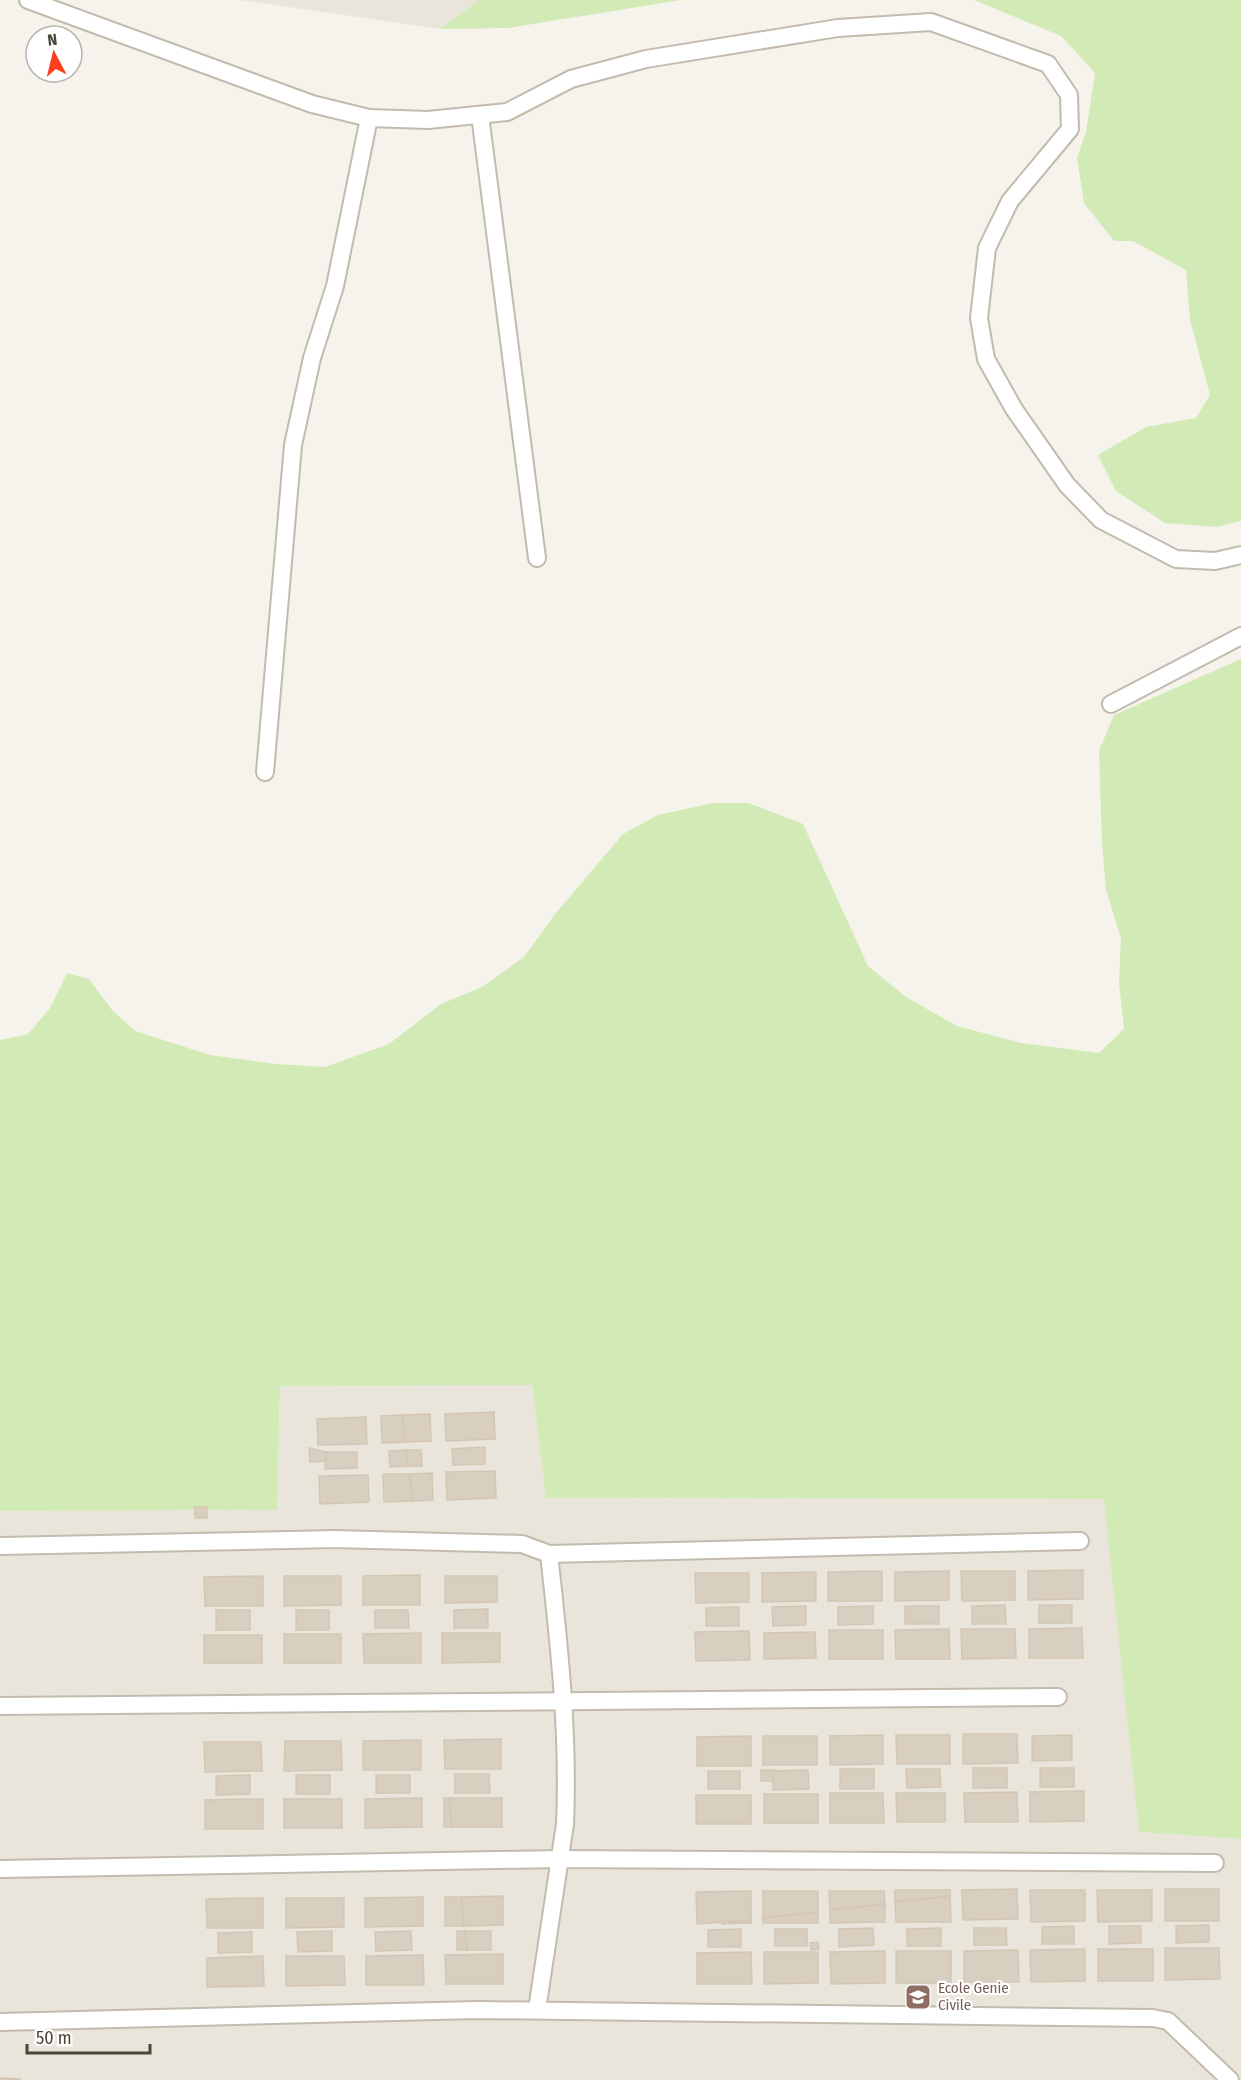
<svg xmlns="http://www.w3.org/2000/svg" width="1241" height="2080" font-family="'Fira Sans Condensed',sans-serif">
  <rect width="100%" height="100%" fill="#f6f3ec"/>
  <g fill="#eae5da">
    <polygon points="240,0 479,0 440,29"/>
    <polygon points="532,1385 546,1498 1105,1499 1139,1832 1241,1839 1241,2080 0,2080 0,1511 277,1510 280,1386"/>
  </g>
  <g fill="#d2eab5">
    <polygon points="479,0 681,0 508,28 440,29"/>
    <polygon points="974,0 1241,0 1241,521 1216,527 1165,523 1116,491 1098,455 1146,427 1196,418 1210,395 1190,320 1186,270 1133,241 1114,241 1084,203 1077,158 1086,132 1095,73 1061,36"/>
    <polygon points="1241,659 1241,1839 1139,1832 1104,1499 546,1498 532,1385 280,1386 277,1510 0,1511 0,1040 28,1034 50,1008 67,973 89,979 112,1010 135,1031 210,1055 275,1064 325,1067 389,1044 441,1004 482,987 524,957 556,913 623,834 658,815 713,803 748,803 803,824 868,966 906,997 957,1026 1021,1043 1099,1053 1124,1029 1119,983 1121,938 1106,890 1102,843 1099,751 1114,715"/>
  </g>
  <g fill="#d8cfc1" stroke="#d3c7b4" stroke-width="1.5">
    <polygon points="494,1412 495,1439 446,1441 445,1414"/>
    <polygon points="430,1414 431,1441 405,1442 402,1415"/>
    <polygon points="402,1415 405,1442 382,1443 381,1416"/>
    <polygon points="366,1417 367,1444 318,1445 317,1419"/>
    <polygon points="485,1447 485,1464 453,1465 452,1449"/>
    <polygon points="309,1448 327,1452 327,1461 310,1462"/>
    <polygon points="406,1450 408,1466 390,1467 389,1451"/>
    <polygon points="406,1450 421,1450 422,1466 408,1466"/>
    <polygon points="326,1452 357,1452 357,1468 325,1469"/>
    <polygon points="495,1471 496,1498 447,1500 446,1472"/>
    <polygon points="432,1473 433,1500 413,1501 409,1474"/>
    <polygon points="383,1474 409,1474 413,1501 384,1502"/>
    <polygon points="368,1475 369,1502 320,1504 319,1476"/>
    <rect x="195" y="1507" width="12" height="11"/>
    <polygon points="1083,1570 1083,1599 1028,1600 1028,1571"/>
    <polygon points="882,1571 882,1601 828,1601 828,1572"/>
    <polygon points="949,1571 949,1600 895,1601 895,1572"/>
    <polygon points="961,1571 1015,1571 1015,1600 962,1601"/>
    <polygon points="816,1572 816,1601 762,1602 762,1573"/>
    <polygon points="695,1573 749,1573 749,1602 696,1603"/>
    <polygon points="420,1575 420,1605 363,1605 363,1576"/>
    <polygon points="263,1576 263,1606 205,1606 204,1577"/>
    <polygon points="284,1576 341,1576 341,1605 284,1606"/>
    <polygon points="445,1576 497,1576 497,1602 445,1603"/>
    <polygon points="1005,1605 1006,1624 972,1624 972,1606"/>
    <rect x="1039" y="1605" width="33" height="18"/>
    <polygon points="806,1606 806,1625 773,1626 772,1607"/>
    <polygon points="873,1606 873,1624 838,1625 838,1607"/>
    <rect x="905" y="1606" width="34" height="18"/>
    <polygon points="739,1607 739,1626 706,1626 706,1608"/>
    <polygon points="488,1609 488,1628 454,1628 454,1610"/>
    <rect x="216" y="1610" width="34" height="20"/>
    <rect x="296" y="1610" width="33" height="20"/>
    <polygon points="375,1610 408,1610 409,1628 375,1628"/>
    <polygon points="1082,1628 1083,1658 1029,1658 1029,1629"/>
    <polygon points="949,1629 950,1659 896,1659 895,1630"/>
    <polygon points="961,1629 1015,1629 1016,1658 962,1659"/>
    <rect x="829" y="1630" width="54" height="29"/>
    <polygon points="749,1631 750,1660 696,1661 695,1632"/>
    <polygon points="815,1632 816,1658 764,1659 764,1633"/>
    <polygon points="421,1633 421,1663 364,1663 363,1634"/>
    <polygon points="442,1633 500,1633 500,1662 442,1663"/>
    <rect x="284" y="1634" width="57" height="29"/>
    <rect x="204" y="1635" width="58" height="28"/>
    <polygon points="963,1734 1017,1734 1018,1763 963,1764"/>
    <polygon points="883,1735 883,1764 830,1765 830,1736"/>
    <polygon points="896,1735 950,1735 950,1764 897,1764"/>
    <polygon points="1072,1735 1072,1760 1032,1761 1032,1736"/>
    <polygon points="751,1736 751,1766 697,1766 697,1737"/>
    <rect x="763" y="1736" width="54" height="29"/>
    <polygon points="501,1739 501,1769 445,1769 444,1740"/>
    <polygon points="421,1740 421,1770 363,1770 363,1741"/>
    <polygon points="285,1741 341,1741 342,1770 284,1771"/>
    <polygon points="204,1742 261,1742 262,1771 205,1772"/>
    <rect x="973" y="1768" width="34" height="20"/>
    <rect x="1040" y="1768" width="34" height="19"/>
    <rect x="840" y="1769" width="34" height="20"/>
    <polygon points="906,1769 940,1769 941,1787 907,1788"/>
    <polygon points="761,1770 775,1770 773,1781 761,1781"/>
    <polygon points="808,1770 809,1789 773,1790 773,1771"/>
    <rect x="708" y="1771" width="32" height="18"/>
    <polygon points="455,1774 489,1774 490,1793 455,1793"/>
    <polygon points="250,1775 250,1794 216,1795 216,1776"/>
    <rect x="296" y="1775" width="34" height="19"/>
    <rect x="376" y="1775" width="34" height="18"/>
    <polygon points="1084,1791 1084,1821 1030,1822 1030,1792"/>
    <polygon points="1017,1792 1018,1822 965,1822 964,1793"/>
    <polygon points="830,1793 883,1793 884,1823 830,1823"/>
    <polygon points="896,1793 945,1793 945,1822 897,1822"/>
    <rect x="764" y="1794" width="54" height="29"/>
    <rect x="696" y="1795" width="55" height="29"/>
    <polygon points="422,1798 422,1827 365,1828 365,1799"/>
    <polygon points="444,1798 449,1798 452,1827 444,1827"/>
    <polygon points="449,1798 502,1798 502,1827 452,1827"/>
    <polygon points="263,1799 263,1829 205,1829 205,1800"/>
    <rect x="284" y="1799" width="58" height="29"/>
    <polygon points="1017,1889 1018,1919 963,1920 962,1890"/>
    <rect x="1165" y="1889" width="54" height="32"/>
    <polygon points="895,1890 950,1890 950,1896 895,1902"/>
    <polygon points="1030,1890 1085,1890 1085,1921 1031,1922"/>
    <polygon points="1097,1890 1152,1890 1152,1921 1098,1922"/>
    <polygon points="751,1891 751,1920 697,1924 696,1892"/>
    <polygon points="763,1891 818,1891 818,1912 763,1918"/>
    <polygon points="829,1891 884,1891 885,1904 830,1910"/>
    <polygon points="503,1896 503,1925 464,1926 461,1897"/>
    <polygon points="950,1896 951,1922 896,1922 895,1902"/>
    <polygon points="423,1897 423,1926 365,1927 365,1898"/>
    <polygon points="445,1897 461,1897 464,1926 445,1926"/>
    <polygon points="263,1898 263,1928 207,1928 206,1899"/>
    <polygon points="286,1898 344,1898 344,1927 286,1928"/>
    <polygon points="885,1904 885,1922 830,1923 830,1910"/>
    <polygon points="818,1912 818,1923 763,1923 763,1918"/>
    <polygon points="751,1920 751,1923 721,1924"/>
    <polygon points="1209,1925 1209,1942 1176,1943 1176,1926"/>
    <polygon points="1074,1926 1074,1944 1042,1944 1042,1927"/>
    <polygon points="1109,1926 1141,1926 1141,1943 1109,1944"/>
    <polygon points="873,1928 874,1945 839,1947 839,1929"/>
    <polygon points="941,1928 941,1946 907,1946 907,1929"/>
    <polygon points="974,1928 1006,1928 1007,1945 974,1945"/>
    <polygon points="741,1929 741,1947 708,1947 708,1930"/>
    <rect x="775" y="1929" width="32" height="17"/>
    <polygon points="332,1931 332,1951 298,1952 297,1932"/>
    <polygon points="411,1931 412,1950 376,1951 375,1932"/>
    <polygon points="457,1931 465,1931 467,1950 457,1950"/>
    <polygon points="465,1931 491,1931 491,1950 467,1950"/>
    <polygon points="252,1932 252,1952 218,1953 218,1933"/>
    <polygon points="818,1942 819,1949 811,1950 810,1943"/>
    <polygon points="1165,1948 1219,1948 1220,1979 1165,1980"/>
    <polygon points="1085,1949 1085,1981 1031,1982 1030,1950"/>
    <rect x="1098" y="1949" width="55" height="32"/>
    <polygon points="1018,1950 1019,1982 964,1982 964,1951"/>
    <polygon points="885,1951 885,1983 831,1984 830,1952"/>
    <rect x="896" y="1951" width="55" height="32"/>
    <polygon points="751,1952 752,1984 697,1984 697,1953"/>
    <polygon points="764,1952 818,1952 818,1983 764,1984"/>
    <polygon points="503,1954 503,1984 446,1984 445,1955"/>
    <polygon points="423,1955 424,1985 366,1985 366,1956"/>
    <polygon points="263,1956 264,1986 207,1987 207,1958"/>
    <polygon points="286,1956 344,1956 345,1985 286,1986"/>
    <polygon points="0,2078 20,2079 19,2080 0,2080"/>
  </g>
  <g fill="none" stroke-linecap="round" stroke-linejoin="round">
    <g stroke="#c2bbae" stroke-width="20">
      <g id="minor">
        <polyline points="28,0 312,104 369,118 428,120 507,112 571,79 646,59 838,28 931,22 1048,64 1069,95 1070,129 1010,201 987,248 979,318 986,359 1014,409 1067,485 1101,520 1176,559 1215,561 1241,555"/>
        <polyline points="480,115 537,558"/>
        <polyline points="1111,704 1241,636"/>
        <polyline points="265,772 293,445 312,358 335,286 369,118"/>
        <path d="M 0,1546 L 335,1539 L 522,1544 L 549,1554 C 559,1643 569,1734 565,1824 L 537,2010"/>
        <polyline points="549,1554 1080,1541"/>
        <polyline points="0,1706 1058,1697"/>
        <polyline points="0,1869 558,1859 1215,1863"/>
        <polyline points="0,2022 477,2010 1153,2018 1168,2021 1230,2080"/>
      </g>
    </g>
    <use href="#minor" stroke="#fff" stroke-width="16"/>
  </g>
  <defs>
    <g id="school-square" transform="scale(1.35)"><rect x="-9" y="-9" width="18" height="18" rx="4" fill="#8d6e63" stroke="#fff"/><path d="M0-5L7-2L0 1L-7-2ZM-4 1L0 2.5L4 1V4Q0 6-4 4Z" fill="#fff"/></g>
  </defs>
  <g fill-rule="evenodd">
    <use href="#school-square" x="918" y="1997"/>
  </g>
  <g text-anchor="middle" stroke-width="4.5" stroke-linejoin="round" paint-order="stroke">
    <g font-size="15" fill="#785e54" stroke="#fff" text-anchor="start">
      <text x="938" y="1993">Ecole Genie<tspan x="938" dy="17">Civile</tspan></text>
    </g>
  </g>
  <g transform="translate(54 54) rotate(353)"><circle r="28" fill="#ffffff" stroke="#b7b4b0" stroke-width="1.5"/>
  <path d="M0-4.5L10 22L0 15L-10 22Z" fill="#fc3f1d"/>
  <text y="-9" font-size="16" font-weight="bold" text-anchor="middle" fill="#4b4439">N</text>
  </g>
  <path d="M27 2044v9h123v-9" fill="none" stroke="#4b4439" stroke-width="3"/>
  <text x="36" y="2044" font-size="18" fill="#4b4439" stroke="#ffffff" stroke-width="4.5" paint-order="stroke">50 m</text>
</svg>
